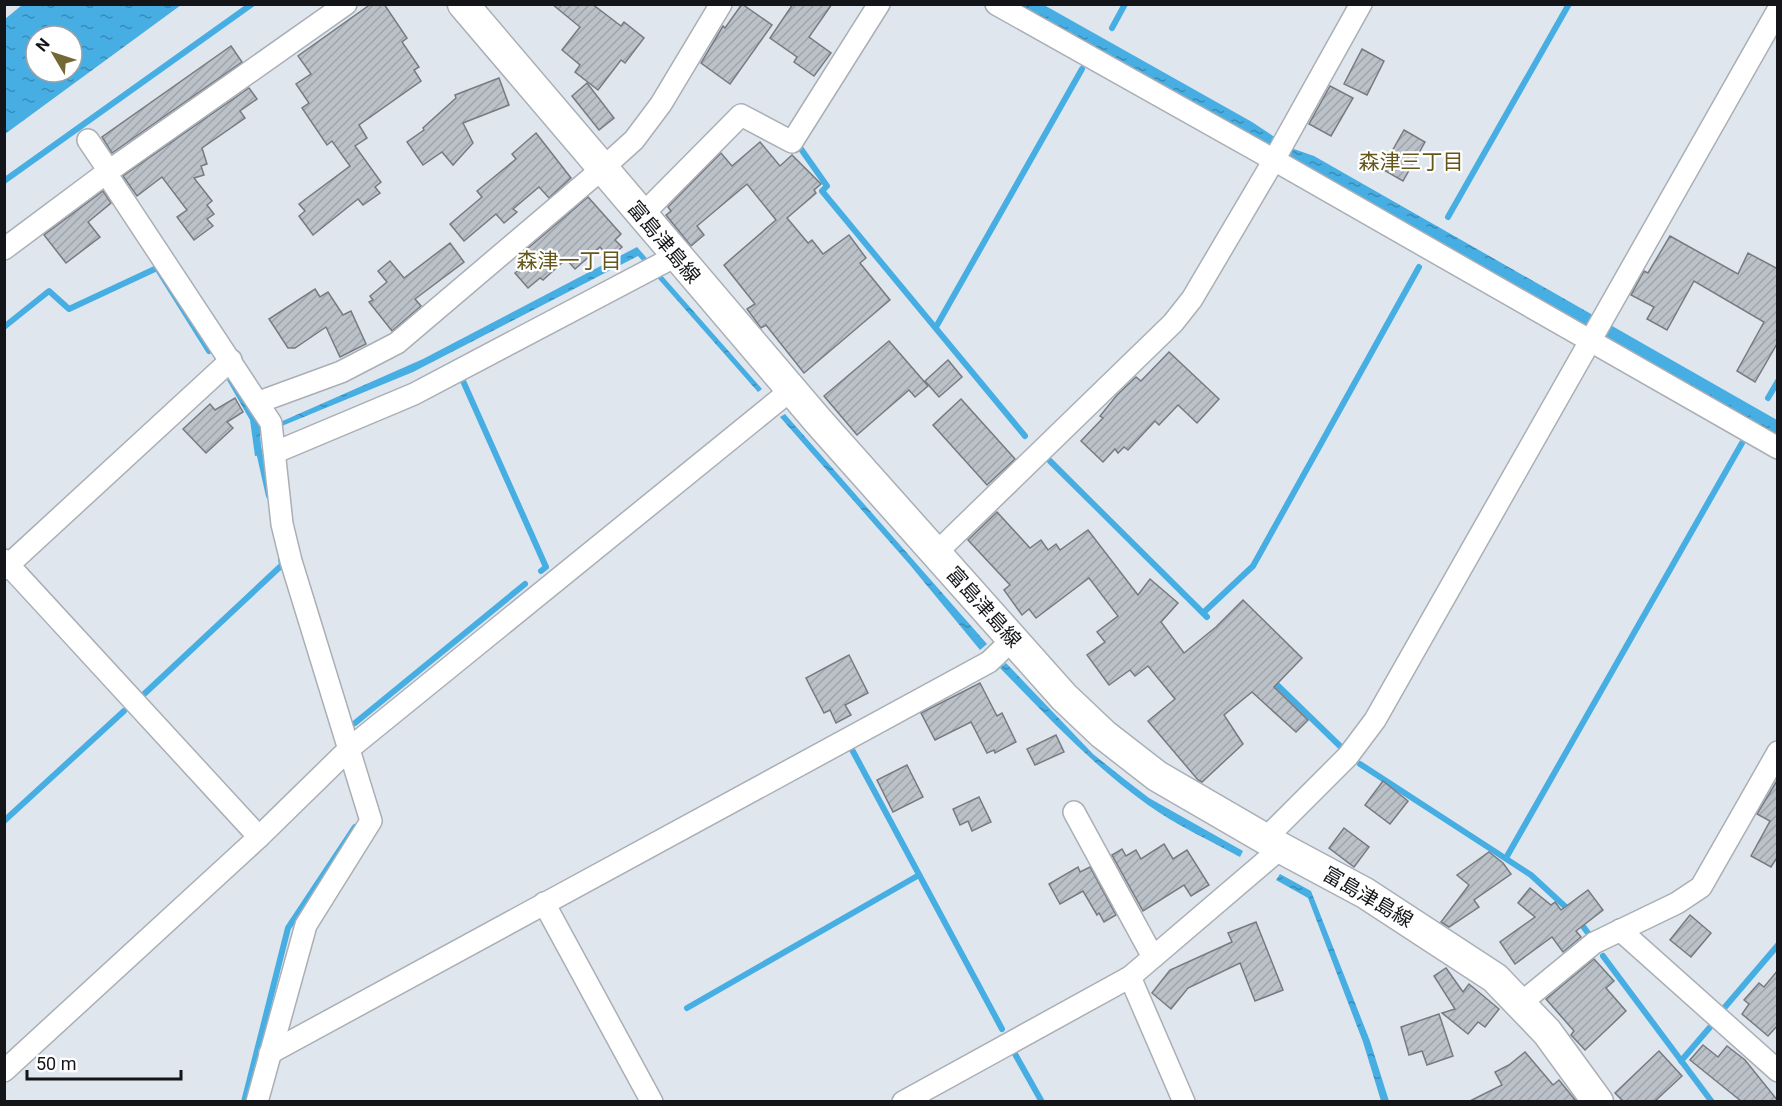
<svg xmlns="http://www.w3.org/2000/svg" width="1782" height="1106" font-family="Roboto,'Noto Sans JP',sans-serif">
  <defs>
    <pattern id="water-ripples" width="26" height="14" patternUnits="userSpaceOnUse" patternTransform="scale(1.5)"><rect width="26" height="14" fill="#46aee3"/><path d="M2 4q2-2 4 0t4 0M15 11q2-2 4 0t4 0" fill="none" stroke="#398cb7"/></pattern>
    <pattern id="building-hatch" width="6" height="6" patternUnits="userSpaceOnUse" patternTransform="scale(1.5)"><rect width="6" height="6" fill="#bbc1c8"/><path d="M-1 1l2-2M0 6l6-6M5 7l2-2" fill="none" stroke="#a0a5ab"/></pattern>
  </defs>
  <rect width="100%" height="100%" fill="#e0e6ed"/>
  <g fill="url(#water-ripples)" fill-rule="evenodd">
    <path d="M 22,5 L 22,4 L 181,5 L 5,134 L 5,19 ZM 36,36 L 72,36 L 72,72 L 36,72 Z"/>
    <polygon points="1017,5 1044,5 1252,122 1291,148 1314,156 1777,420 1777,436 1308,169 1289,155 1247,134"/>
    <polygon points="637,247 762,389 758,392 638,256 413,372 260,435 262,455 255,456 250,420 227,380 232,376 278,423 423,359"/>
    <polygon points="785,414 987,644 980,650 910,565 780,417"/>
    <path d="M 1006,663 L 1093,754 L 1123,778 L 1149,798 L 1243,851 L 1240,857 C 1209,840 1176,825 1148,805 C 1093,766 1047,716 1000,668 Z"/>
    <polygon points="1280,874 1311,891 1370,1041 1389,1101 1381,1101 1363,1042 1308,898 1276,880"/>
  </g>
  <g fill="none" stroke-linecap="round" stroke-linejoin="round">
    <g stroke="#46aee3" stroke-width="6">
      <polyline points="1112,28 1125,4"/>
      <polyline points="801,149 827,186 822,191 1025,436"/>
      <polyline points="4,181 252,4"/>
      <polyline points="1448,217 1569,4"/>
      <polyline points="4,327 49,291 69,309 157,268 209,351"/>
      <polyline points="936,327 1082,69"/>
      <polyline points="463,381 546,567 541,571"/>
      <polyline points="1768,398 1778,381"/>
      <polyline points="258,447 269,496"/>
      <polyline points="1050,461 1207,617"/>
      <polyline points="1203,613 1253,566 1419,267"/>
      <polyline points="1271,679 1342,748"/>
      <polyline points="142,696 282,565 281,559"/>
      <polyline points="355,723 525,584"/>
      <polyline points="849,744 1002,1029"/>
      <polyline points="1360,764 1531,875 1570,911"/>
      <polyline points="4,821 124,711"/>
      <polyline points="1506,858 1742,443"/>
      <polyline points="1579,921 1591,937"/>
      <polyline points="1603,956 1712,1102"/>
      <polyline points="1725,1007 1778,945"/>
      <polyline points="687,1008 919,875"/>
      <polyline points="1015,1054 1042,1102"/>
      <polyline points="1681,1061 1711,1026"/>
      <polyline points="244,1102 288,928 355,827"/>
    </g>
  </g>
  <g fill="url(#building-hatch)" stroke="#767b81" stroke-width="1.5">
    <polygon points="371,4 384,4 407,38 402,42 419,67 414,70 421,81 359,125 367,138 355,146 381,182 375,187 380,193 363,205 358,199 313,235 299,216 305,211 299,204 350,166 332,141 327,145 302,108 309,103 296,84 311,74 298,56"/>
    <polygon points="552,4 592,4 621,26 624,22 644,38 625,63 621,60 598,90 575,72 580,65 562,50 580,27"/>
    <polygon points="742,4 772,25 730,84 701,63 723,26 725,28"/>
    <polygon points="793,4 832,4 809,37 831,53 814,76 794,62 797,57 770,38"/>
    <polygon points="231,46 242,62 112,153 102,137"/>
    <polygon points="1362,49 1384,61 1367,95 1344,84"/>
    <polygon points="499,78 509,105 463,123 473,143 453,165 442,152 423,165 407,142 424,130 423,128 456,98 455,95"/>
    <polygon points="587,83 614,118 599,130 572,96"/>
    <polygon points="1330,86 1353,98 1331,136 1309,124"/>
    <polygon points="249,88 257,99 240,111 245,118 202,148 207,164 201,166 204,175 194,178 212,201 207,205 214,214 207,219 213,226 194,240 177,217 187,210 162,177 137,196 123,176"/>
    <polygon points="1404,130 1425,142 1403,181 1382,169"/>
    <polygon points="536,133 571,178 549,198 539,187 513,209 517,212 504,223 496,214 464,241 450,224 482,197 477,191 516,159 512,154"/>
    <polygon points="760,142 780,166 792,155 821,184 814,190 816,193 787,218 808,243 812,240 823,254 849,235 866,258 860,263 890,300 804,373 766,325 761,328 758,324 747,309 755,304 724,265 776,220 747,184 697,226 704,235 691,246 666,215 671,211 668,207 721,153 732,166"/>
    <polygon points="103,191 111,203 88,222 100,237 66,263 44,235"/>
    <polygon points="588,197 621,234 615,240 622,247 610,258 600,247 575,269 566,259 543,280 540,278 528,288 515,273 527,263 520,255"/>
    <polygon points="1670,236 1738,274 1748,253 1778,269 1778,342 1755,382 1737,371 1764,322 1694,281 1667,330 1647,319 1654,307 1631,295 1644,271 1648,273"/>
    <polygon points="450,243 464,262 415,299 421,306 392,331 369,302 373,300 370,296 387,282 378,271 390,261 404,278"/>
    <polygon points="315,289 320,297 328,292 343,315 351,311 366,344 340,357 326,327 295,348 288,348 269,319"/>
    <polygon points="889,341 928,386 915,397 909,390 857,435 824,396"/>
    <polygon points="1169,352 1219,399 1197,423 1178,405 1159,425 1155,421 1128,450 1124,447 1118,453 1115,449 1103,462 1081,441 1103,418 1100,416 1117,395 1136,377 1141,381"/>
    <polygon points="948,360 962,377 939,397 925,381"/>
    <polygon points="235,398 243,412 227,422 233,428 206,453 183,429 210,404 215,410"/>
    <polygon points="961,399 1015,459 987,485 933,425"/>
    <polygon points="997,512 1030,548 1041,540 1048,550 1056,544 1060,550 1088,530 1138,595 1150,579 1178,603 1161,622 1184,653 1216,627 1243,600 1302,658 1274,687 1308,720 1296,732 1252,692 1224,715 1243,744 1202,782 1198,780 1148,721 1175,699 1148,666 1135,676 1130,670 1109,685 1087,655 1105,642 1097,632 1118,616 1089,578 1036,618 1029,609 1022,615 1004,590 1010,585 968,540"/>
    <polygon points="849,655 868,693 845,705 851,715 836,723 830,710 824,713 806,678"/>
    <polygon points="980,683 997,716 1002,713 1016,742 995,753 994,750 987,753 971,722 935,740 921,713"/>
    <polygon points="1056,735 1064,752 1035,765 1027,749"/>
    <polygon points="907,765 923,797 893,812 877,780"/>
    <polygon points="1778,779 1778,856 1771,867 1751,856 1770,821 1757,814"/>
    <polygon points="1383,781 1408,801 1390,824 1365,805"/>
    <polygon points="979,797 991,822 972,831 968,821 960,825 953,809"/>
    <polygon points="1344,828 1369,847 1354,867 1329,848"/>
    <polygon points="1164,844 1173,859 1187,850 1209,885 1191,896 1184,885 1143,911 1112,855 1122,849 1126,856 1136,850 1141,859"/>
    <polygon points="1489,852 1503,863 1511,874 1474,900 1479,907 1449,927 1441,922 1469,885 1457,875"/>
    <polygon points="1078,867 1080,872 1090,867 1116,915 1104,922 1099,913 1097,915 1083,891 1060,904 1049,884"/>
    <polygon points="1530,888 1551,905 1555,902 1561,910 1588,890 1603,910 1576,931 1581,937 1563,952 1552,937 1515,964 1500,942 1535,917 1518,903"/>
    <polygon points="1690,915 1711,933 1691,957 1670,940"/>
    <polygon points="1256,922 1283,990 1255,1001 1240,963 1188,988 1171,1009 1152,993 1170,970 1232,942 1228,933"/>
    <polygon points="1594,959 1614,981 1606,988 1626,1011 1585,1050 1571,1035 1574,1031 1546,999"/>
    <polygon points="1446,968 1463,992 1469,984 1499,1009 1485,1027 1478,1022 1468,1034 1442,1013 1455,1009 1434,976"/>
    <polygon points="1778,970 1778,1025 1768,1036 1742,1014 1749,1004 1744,1000 1759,983 1764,987"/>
    <polygon points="1439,1014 1453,1056 1427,1065 1422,1051 1409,1055 1401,1027"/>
    <polygon points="1703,1045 1718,1057 1727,1046 1745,1060 1778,1101 1741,1101 1690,1060"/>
    <polygon points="1659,1051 1682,1076 1655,1101 1623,1101 1615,1093"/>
    <polygon points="1525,1052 1553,1085 1559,1080 1576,1101 1470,1101 1502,1085 1495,1072 1509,1065"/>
  </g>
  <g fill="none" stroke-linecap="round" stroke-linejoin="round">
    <g stroke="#aaafb6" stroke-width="24">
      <g id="minor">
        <polyline points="996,4 1274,160 1778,448"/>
        <polyline points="88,140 109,171"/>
        <polyline points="106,173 271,423 282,524 291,561 371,821 306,925 257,1102"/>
        <polyline points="642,215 741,115 792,142 879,4"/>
        <polyline points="4,249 106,173 346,4"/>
        <polyline points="259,402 341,372 397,343 603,168 634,140 661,104 721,4"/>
        <polyline points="276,452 414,394 676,256"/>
        <polyline points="936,553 1173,323 1192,299 1274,160 1361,4"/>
        <polyline points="4,560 259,837"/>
        <polyline points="4,569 231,360"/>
        <polyline points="1074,812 1153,957"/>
        <polyline points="1265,839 1348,756 1375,720 1778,10"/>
        <polyline points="544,903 652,1102"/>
        <polyline points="1620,930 1778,1071"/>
        <polyline points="1130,977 1184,1102"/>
        <polyline points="1521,1003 1594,943 1677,903 1701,887 1778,752"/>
        <polyline points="270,1053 989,662 1013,639"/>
        <polyline points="4,1071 259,837 350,748 791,390"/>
        <polyline points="903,1102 1130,977 1281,848"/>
      </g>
    </g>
    <g stroke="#aaafb6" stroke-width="33">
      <polyline id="secondary" points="463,4 819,422 1064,697 1103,734 1157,776 1281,848 1365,893 1495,978 1547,1032 1598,1102"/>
    </g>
    <use href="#minor" stroke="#fff" stroke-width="21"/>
    <use href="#secondary" stroke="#fff" stroke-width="30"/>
  </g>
  <g text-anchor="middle" stroke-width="4.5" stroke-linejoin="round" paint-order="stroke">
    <g font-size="20" fill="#131518" stroke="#fff">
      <text transform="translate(664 242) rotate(50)" y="7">富島津島線</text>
      <text transform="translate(984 607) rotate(48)" y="7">富島津島線</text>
      <text transform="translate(1368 897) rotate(30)" y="7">富島津島線</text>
    </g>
    <g font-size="21" fill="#64571b" stroke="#fff">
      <text x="1411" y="169">森津三丁目</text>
      <text x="569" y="268">森津一丁目</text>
    </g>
  </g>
  <rect width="1782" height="1106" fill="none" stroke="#131518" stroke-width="12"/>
  <g transform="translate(54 54) rotate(309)"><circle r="28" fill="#ffffff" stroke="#a1a1a3" stroke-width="1.5"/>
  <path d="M0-4.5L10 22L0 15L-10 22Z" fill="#746835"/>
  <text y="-9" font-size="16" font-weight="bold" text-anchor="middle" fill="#131518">N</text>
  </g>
  <path d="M27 1070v9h154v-9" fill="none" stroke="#131518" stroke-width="3"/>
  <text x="36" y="1070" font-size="18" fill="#131518" stroke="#ffffff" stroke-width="4.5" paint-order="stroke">50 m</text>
</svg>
